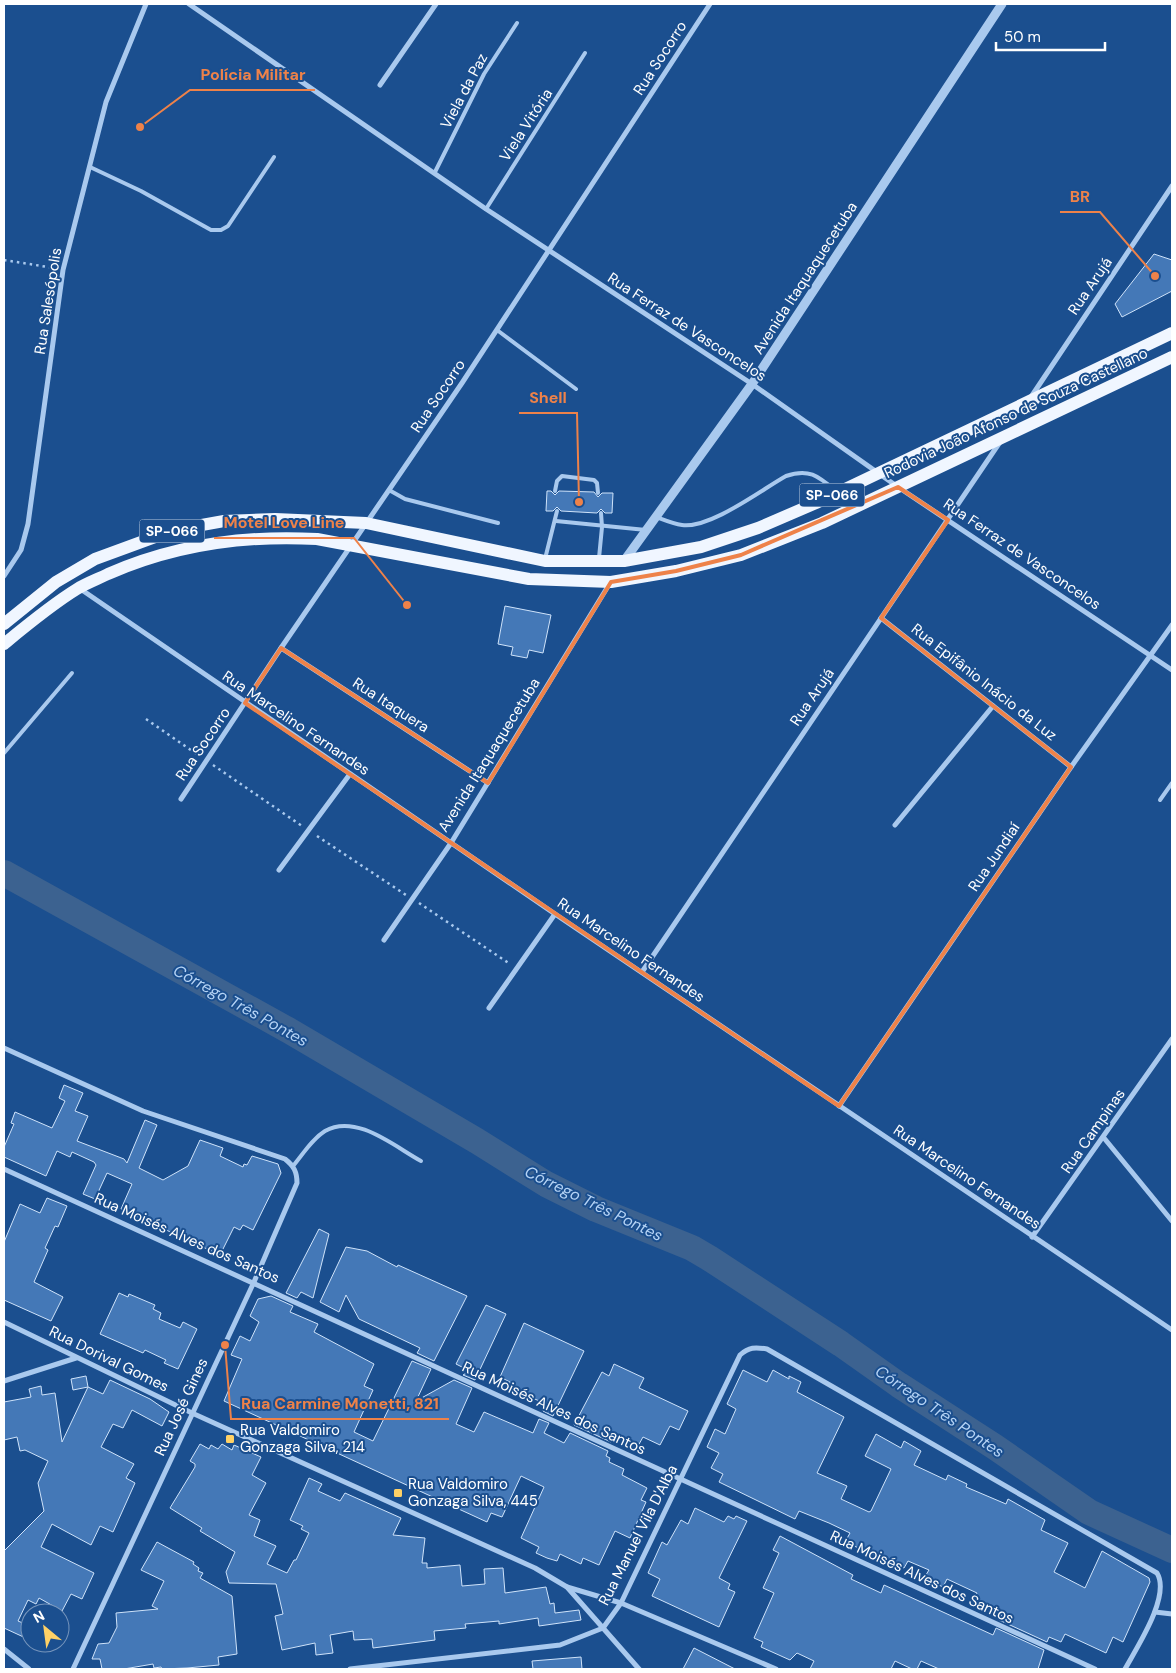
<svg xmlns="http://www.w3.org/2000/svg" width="1176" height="1673" font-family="'DM Sans',sans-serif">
  <rect width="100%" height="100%" fill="#1b4f8f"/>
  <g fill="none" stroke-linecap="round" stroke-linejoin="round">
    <polyline stroke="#3c6290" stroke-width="26" points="4,873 288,1030 477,1141 546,1184 596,1209 692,1248 709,1258 841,1344 899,1385 995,1447 1089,1512 1172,1550"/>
  </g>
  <g fill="#4478b7" stroke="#cfe3fa">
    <polygon points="1154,254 1172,260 1172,291 1122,317 1115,304"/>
    <polygon points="547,491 551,491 555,495 559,491 594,492 598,497 602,493 613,493 612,513 605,513 601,509 597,513 561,511 557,507 553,511 546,511"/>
    <polygon points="505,606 551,615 543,653 529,650 527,658 511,655 513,647 498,644"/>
    <polygon points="64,1085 83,1093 75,1111 88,1116 77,1141 124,1159 127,1163 145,1120 157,1125 139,1168 163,1180 188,1166 200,1140 223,1148 220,1156 243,1167 244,1164 247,1165 252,1156 278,1164 281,1173 253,1230 243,1225 240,1230 234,1227 220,1255 121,1209 132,1184 107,1173 95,1199 83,1194 96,1165 94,1162 72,1152 70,1157 57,1151 46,1176 4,1157 4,1147 14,1124 11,1123 15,1112 52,1128 65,1101 59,1098"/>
    <polygon points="47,1198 67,1206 58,1227 55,1226 45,1248 48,1250 34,1282 63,1297 51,1321 4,1300 4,1242 20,1204 40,1213"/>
    <polygon points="319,1229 329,1234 313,1298 301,1292 297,1298 286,1293"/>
    <polygon points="346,1247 367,1251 397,1267 398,1265 467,1296 434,1361 417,1353 420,1348 359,1319 346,1295 339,1312 320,1302"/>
    <polygon points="119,1293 128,1297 129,1294 155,1305 153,1309 161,1313 159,1319 180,1328 183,1322 197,1329 178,1369 164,1363 166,1360 145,1350 143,1353 100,1334"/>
    <polygon points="271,1296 293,1306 290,1312 318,1324 314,1332 374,1364 364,1386 373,1390 354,1432 373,1441 412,1361 431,1369 416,1401 454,1380 472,1388 456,1424 474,1432 484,1412 533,1433 539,1419 549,1423 544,1433 564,1443 570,1433 608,1451 606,1456 610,1458 609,1462 624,1469 622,1475 647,1488 641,1500 646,1502 630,1538 615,1531 599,1565 583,1558 581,1564 560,1554 557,1561 547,1558 536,1553 539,1547 521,1538 544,1487 521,1476 502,1517 491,1513 487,1522 224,1401 242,1359 231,1355 240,1336 250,1341 259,1322 250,1316 258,1299"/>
    <polygon points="486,1305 506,1314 475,1380 463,1375 470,1371 456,1364"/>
    <polygon points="524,1323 584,1351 553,1416 543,1411 546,1404 508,1387 510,1382 500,1377"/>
    <polygon points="614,1364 644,1378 639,1388 688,1411 679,1430 670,1426 660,1445 643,1437 638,1446 613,1435 611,1442 574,1425 602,1372 609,1376"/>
    <polygon points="743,1370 767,1382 773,1370 789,1379 789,1376 801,1382 797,1392 844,1417 817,1473 847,1486 841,1499 869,1512 871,1511 891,1469 865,1456 876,1434 901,1448 904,1441 921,1451 914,1465 946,1480 948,1475 967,1484 966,1487 1006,1504 1008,1499 1045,1520 1041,1530 1068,1543 1054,1572 1085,1588 1102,1551 1149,1578 1150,1582 1123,1642 1113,1637 1106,1653 1065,1634 1061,1642 1049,1637 1047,1642 999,1620 1002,1614 973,1601 977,1593 947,1579 943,1587 924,1578 929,1570 908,1561 904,1568 845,1542 850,1533 829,1523 799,1511 795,1519 719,1482 723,1474 711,1468 719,1453 707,1447 715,1429 725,1434 736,1409 727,1404"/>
    <polygon points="86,1376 88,1387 73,1390 71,1379"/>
    <polygon points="110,1380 150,1399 169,1412 162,1426 132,1410 123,1428 113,1424 101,1447 134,1464 126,1478 135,1483 113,1532 100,1526 91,1545 52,1524 41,1547 94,1573 82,1599 71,1594 62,1611 39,1598 36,1604 28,1600 18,1621 30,1626 30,1640 4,1628 4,1551 44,1511 38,1483 48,1461 25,1450 20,1451 17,1437 4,1440 4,1402 31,1397 29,1389 41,1386 42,1395 55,1393 62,1442 88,1387 103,1394"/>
    <polygon points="200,1444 209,1449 211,1445 218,1449 222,1444 232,1450 234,1445 261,1457 252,1475 266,1483 249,1515 260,1520 254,1536 276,1546 267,1564 287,1573 294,1560 296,1560 309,1533 301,1529 303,1526 290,1520 309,1478 322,1484 318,1491 340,1501 345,1493 401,1518 393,1535 425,1538 422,1563 427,1563 427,1568 460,1565 462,1586 485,1584 484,1569 503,1568 505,1593 546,1587 550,1604 554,1603 555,1613 579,1610 581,1620 539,1626 538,1618 499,1624 499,1621 465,1624 466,1628 434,1631 435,1640 373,1648 372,1639 354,1640 353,1631 330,1635 333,1653 316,1655 315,1643 282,1650 275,1616 283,1614 276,1584 229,1583 226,1572 235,1552 200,1531 202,1528 170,1508 195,1467 195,1464 190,1461"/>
    <polygon points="695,1508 724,1522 728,1516 734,1519 736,1516 747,1521 719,1578 730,1584 728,1589 735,1592 719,1627 652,1596 660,1579 648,1573 662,1542 667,1545 681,1520 688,1524"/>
    <polygon points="780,1536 853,1575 851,1579 881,1593 884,1585 993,1635 996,1628 1044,1650 1038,1669 939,1669 921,1661 917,1669 912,1669 895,1661 891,1669 810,1669 814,1661 797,1653 790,1660 761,1647 763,1642 754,1638 774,1593 763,1588 779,1553 773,1550"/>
    <polygon points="157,1542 194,1562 193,1564 199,1568 198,1571 203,1573 200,1578 232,1596 237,1654 218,1657 219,1665 187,1668 162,1669 161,1667 154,1668 153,1664 124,1669 102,1669 100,1659 92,1659 98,1644 109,1643 117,1627 116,1613 158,1609 152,1606 164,1581 141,1570"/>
    <polygon points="694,1648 735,1669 683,1669"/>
    <polygon points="581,1657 582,1669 533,1669 532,1661"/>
  </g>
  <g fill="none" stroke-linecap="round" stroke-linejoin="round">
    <g stroke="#a9c9ee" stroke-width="2.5" stroke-dasharray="2.5 4" stroke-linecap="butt">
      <polyline points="4,260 54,268"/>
      <polyline points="146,719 198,755"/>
      <polyline points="213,765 302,826"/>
      <polyline points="317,836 406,895"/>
      <polyline points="419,903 510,964"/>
    </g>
    <g stroke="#a9c9ee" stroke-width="4">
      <polyline points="90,167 141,191 211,230 221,230 228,226 274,157"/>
      <polyline points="435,172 484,74 517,23"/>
      <polyline points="486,209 585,53"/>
      <polyline points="497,330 576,389"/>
      <polyline points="389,490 405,499 498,523"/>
      <polyline points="555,491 557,481 562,476 594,480 597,483 598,493"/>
      <path d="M 656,517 C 664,520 674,524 682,525 C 710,529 761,490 786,476 C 809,468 818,476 836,491"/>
      <polyline points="556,521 646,530"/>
      <polyline points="599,558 602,527 601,513"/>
      <polyline points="545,559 557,511"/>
      <polyline points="4,753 72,673"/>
      <polyline points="1160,800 1172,783"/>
      <path d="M 293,1166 C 303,1154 312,1139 325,1131 C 356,1113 395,1147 421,1161"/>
    </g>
    <g stroke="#a9c9ee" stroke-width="5">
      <polyline points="189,4 486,209 752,384 898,487 1172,670"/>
      <polyline points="380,85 436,4"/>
      <polyline points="1031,397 1172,186"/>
      <polyline points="4,576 21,550 28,524 63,270 106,102 146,4"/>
      <polyline points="79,588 555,914 1172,1330"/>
      <polyline points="881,618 1071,767"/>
      <polyline points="281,648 488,783"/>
      <polyline points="181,799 281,648 462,383 710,4"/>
      <polyline points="895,825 993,706"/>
      <polyline points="279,870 350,774"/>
      <polyline points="384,940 451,843 610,583"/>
      <polyline points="642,972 1000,442"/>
      <polyline points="489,1008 555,914"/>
      <path d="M 4,1048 L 143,1111 L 285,1159 C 294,1166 297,1172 297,1183 L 254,1282 L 73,1669"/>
      <polyline points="839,1106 1071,767 1172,625"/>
      <polyline points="1104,1138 1172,1221"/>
      <polyline points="4,1169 1095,1669"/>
      <polyline points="1032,1237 1172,1039"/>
      <polyline points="4,1322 192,1413 535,1568 567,1587 639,1669"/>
      <polyline points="4,1381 76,1358"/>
      <polyline points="567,1587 621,1603 776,1669"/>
      <polyline points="1155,1612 1172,1614"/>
      <polyline points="4,1649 29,1669"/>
      <path d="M 350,1669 L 560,1645 L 603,1628 L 621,1603 L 740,1355 C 749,1347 755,1347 767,1349 L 1157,1573 C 1171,1596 1137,1647 1125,1669"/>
    </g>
    <polyline stroke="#a9c9ee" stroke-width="9" points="624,561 752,384 1002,4"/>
    <g stroke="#f0f6ff" stroke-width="12">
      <polyline points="4,624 56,582 95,559 174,530 224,521 275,519 366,523 545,561 624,561 701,547 758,528 816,503 1172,333"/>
      <path d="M 4,644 C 27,625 51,605 77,589 C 87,583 98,579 108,574 C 174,545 246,535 317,539 L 529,579 L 611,582 L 676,571 L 741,555 L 822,523 L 1172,357"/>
    </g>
  </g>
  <path fill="none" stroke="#ee8249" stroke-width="4" stroke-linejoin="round" d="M 898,487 L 948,520 L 881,618 L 1071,767 L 839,1106 L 245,703 L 281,648 L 488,783 L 611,582 L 676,571 L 741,555 Z"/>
  <g fill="#ffd166" stroke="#1b4f8f" stroke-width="2">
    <rect x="225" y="1434" width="10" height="10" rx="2.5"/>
    <rect x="393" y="1488" width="10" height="10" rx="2.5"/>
  </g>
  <g text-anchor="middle" stroke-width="4" stroke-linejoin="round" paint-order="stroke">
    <g fill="#1b4f8f" stroke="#bbcadd" stroke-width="1">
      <rect x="799.5" y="483.5" width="65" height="23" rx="4"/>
      <rect x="139.5" y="519.5" width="65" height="23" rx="4"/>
    </g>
    <g font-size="14" font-weight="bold" fill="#fff">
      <text x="832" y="500">SP-066</text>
      <text x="172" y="536">SP-066</text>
    </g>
    <g font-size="15" fill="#fff" stroke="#1b4f8f">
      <text transform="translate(660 58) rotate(-57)" y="5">Rua Socorro</text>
      <text transform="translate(464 91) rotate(-62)" y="5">Viela da Paz</text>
      <text transform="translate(526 125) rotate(-57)" y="5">Viela Vitória</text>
      <text transform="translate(805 278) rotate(-57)" y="5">Avenida Itaquaquecetuba</text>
      <text transform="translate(1090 286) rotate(-56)" y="5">Rua Arujá</text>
      <text transform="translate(48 301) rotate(-81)" y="5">Rua Salesópolis</text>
      <text transform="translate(687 327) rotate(33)" y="5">Rua Ferraz de Vasconcelos</text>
      <text transform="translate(438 396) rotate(-56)" y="5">Rua Socorro</text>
      <text transform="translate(1016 413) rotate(-25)" y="5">Rodovia João Afonso de Souza Castellano</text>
      <text transform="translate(1022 554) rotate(34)" y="5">Rua Ferraz de Vasconcelos</text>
      <text transform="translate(984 682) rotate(38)" y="5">Rua Epifânio Inácio da Luz</text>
      <text transform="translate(812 697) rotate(-56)" y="5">Rua Arujá</text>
      <text transform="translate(391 705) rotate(33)" y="5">Rua Itaquera</text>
      <text transform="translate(296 723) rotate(34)" y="5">Rua Marcelino Fernandes</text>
      <text transform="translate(203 744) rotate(-56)" y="5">Rua Socorro</text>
      <text transform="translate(489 755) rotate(-58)" y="5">Avenida Itaquaquecetuba</text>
      <text transform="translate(994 857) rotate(-56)" y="5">Rua Jundiaí</text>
      <text transform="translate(631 950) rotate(34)" y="5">Rua Marcelino Fernandes</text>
      <text transform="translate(1093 1131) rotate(-55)" y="5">Rua Campinas</text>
      <text transform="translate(967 1177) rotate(34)" y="5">Rua Marcelino Fernandes</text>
      <text transform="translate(187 1238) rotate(24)" y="5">Rua Moisés Alves dos Santos</text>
      <text transform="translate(109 1359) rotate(26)" y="5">Rua Dorival Gomes</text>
      <text transform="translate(181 1407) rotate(-65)" y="5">Rua José Gines</text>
      <text transform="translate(554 1408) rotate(25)" y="5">Rua Moisés Alves dos Santos</text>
      <text transform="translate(638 1535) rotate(-63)" y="5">Rua Manuel Vila D'Alba</text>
      <text transform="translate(922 1577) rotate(25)" y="5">Rua Moisés Alves dos Santos</text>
    </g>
    <g font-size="15" fill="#fff" stroke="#1b4f8f" text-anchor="start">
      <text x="240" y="1435">Rua Valdomiro<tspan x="240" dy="17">Gonzaga Silva, 214</tspan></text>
      <text x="408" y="1489">Rua Valdomiro<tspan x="408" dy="17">Gonzaga Silva, 445</tspan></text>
    </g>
    <g font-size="16" font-style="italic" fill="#b5d3f5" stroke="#1b4f8f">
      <text transform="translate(241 1005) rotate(29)" y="6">Córrego Três Pontes</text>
      <text transform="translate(594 1203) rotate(26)" y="6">Córrego Três Pontes</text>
      <text transform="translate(940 1411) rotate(34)" y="6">Córrego Três Pontes</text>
    </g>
  </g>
  <path fill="none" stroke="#ee8249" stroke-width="2" d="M140 127L190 90H315M1155 276L1100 212H1060M579 502L577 413H519M407 605L354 538H214M225 1345L231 1419H449"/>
  <g fill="#ee8249" stroke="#1b4f8f" stroke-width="2">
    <circle cx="140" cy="127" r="5"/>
    <circle cx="1155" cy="276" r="5"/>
    <circle cx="579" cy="502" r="5"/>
    <circle cx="407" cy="605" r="5"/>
    <circle cx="225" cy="1345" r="5"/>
  </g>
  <g font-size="16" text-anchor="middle" font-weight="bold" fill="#ee8249" stroke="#1b4f8f" stroke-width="4" stroke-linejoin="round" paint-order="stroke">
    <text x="253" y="80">Polícia Militar</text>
    <text x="1080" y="202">BR</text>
    <text x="548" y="403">Shell</text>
    <text x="284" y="528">Motel Love Line</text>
    <text x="340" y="1409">Rua Carmine Monetti, 821</text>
  </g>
  <rect width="1176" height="1673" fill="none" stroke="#ffffff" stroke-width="10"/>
  <g transform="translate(45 1628) rotate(331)"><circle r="24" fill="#1b4f8f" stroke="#7695bc"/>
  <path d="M0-4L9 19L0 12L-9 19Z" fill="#ffd166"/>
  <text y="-8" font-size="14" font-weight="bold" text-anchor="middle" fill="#ffffff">N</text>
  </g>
  <path d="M996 42v8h109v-8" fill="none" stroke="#ffffff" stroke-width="2.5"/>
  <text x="1004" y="42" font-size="15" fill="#ffffff" stroke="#1b4f8f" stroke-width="4" paint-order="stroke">50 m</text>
</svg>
